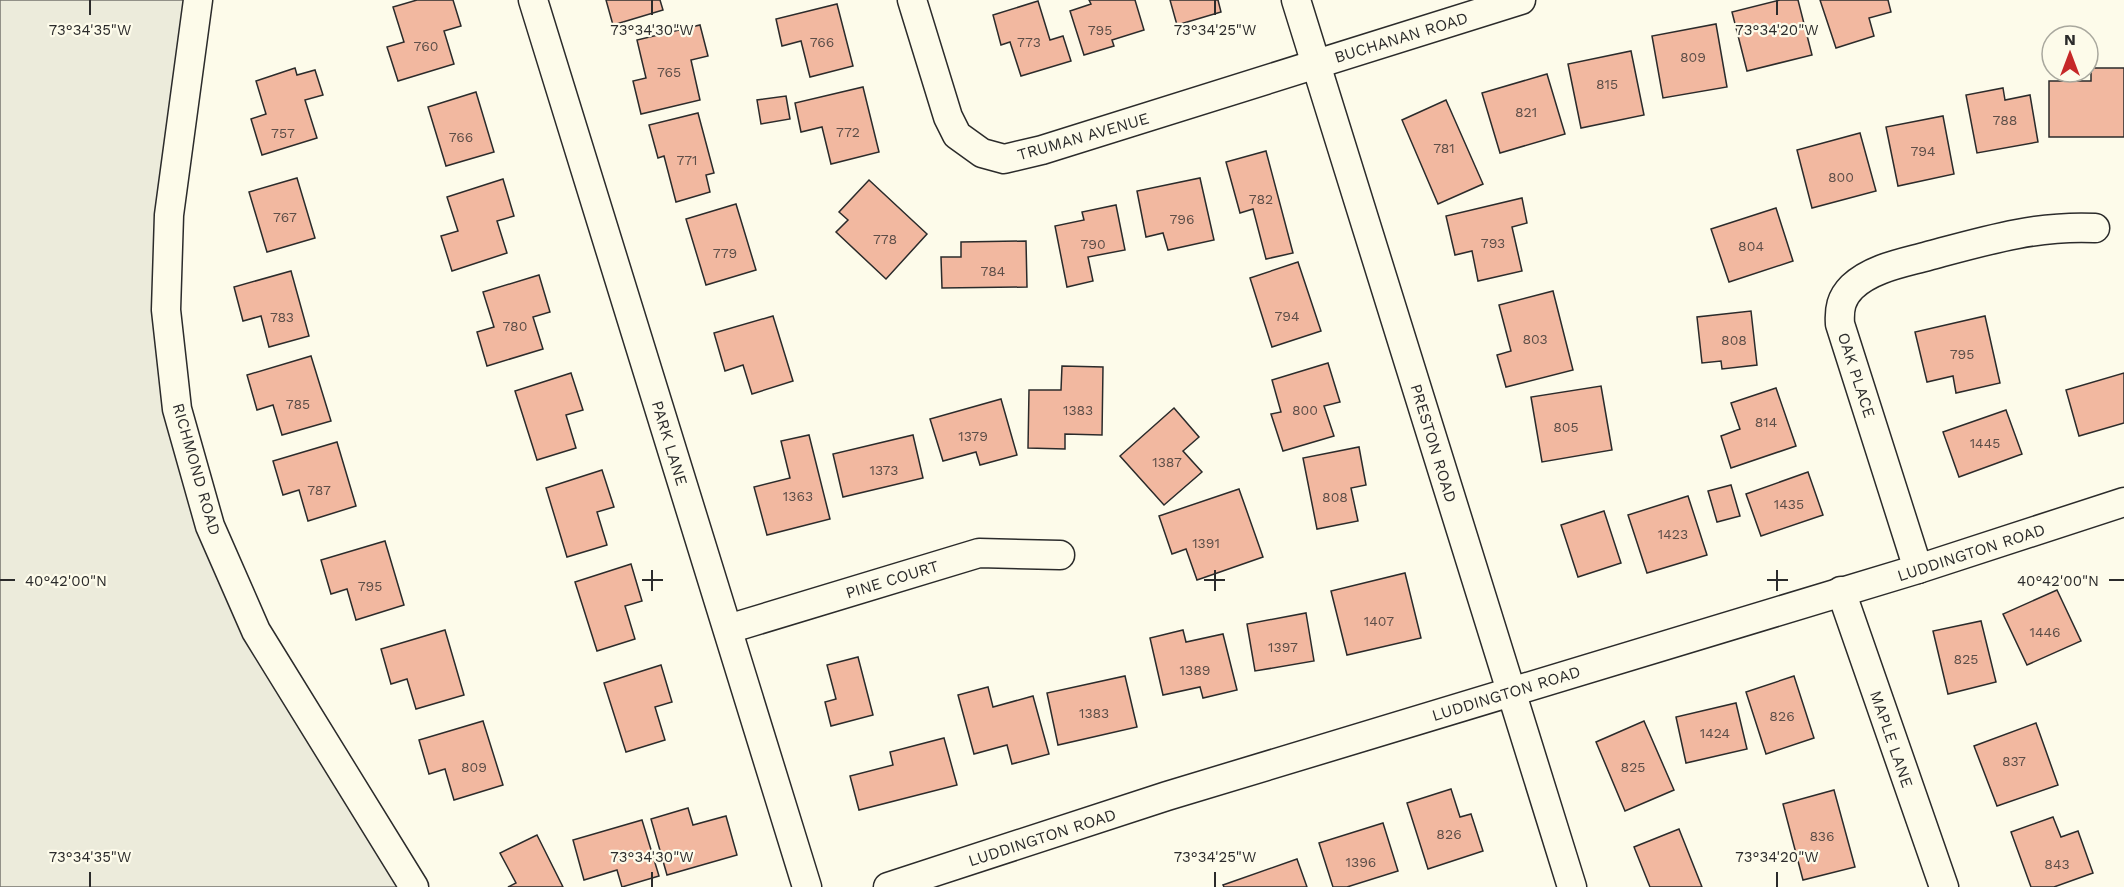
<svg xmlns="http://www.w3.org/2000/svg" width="2124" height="887" font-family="'Work Sans',sans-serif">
  <rect width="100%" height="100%" fill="#fdfbea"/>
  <polygon fill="#ecebdb" stroke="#74746e" stroke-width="1.5" points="0,0 198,0 166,310 210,526 414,887 0,887"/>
  <g fill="#f2b8a0" stroke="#2b2b2b" stroke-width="1.5">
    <polygon points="417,0 453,0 461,26 444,31 454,64 398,81 387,47 404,42 393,7"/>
    <polygon points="606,0 660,0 663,10 613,25"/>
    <polygon points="1089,0 1135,0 1144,30 1112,40 1114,46 1084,55 1070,11 1091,4"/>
    <polygon points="1170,0 1218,0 1221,12 1177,25"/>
    <polygon points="1780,0 1798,0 1812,55 1747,71 1732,12"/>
    <polygon points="1820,0 1888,0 1891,12 1869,18 1874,36 1836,48"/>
    <polygon points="1038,1 1050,40 1063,36 1071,61 1021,76 1010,42 1001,45 993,15"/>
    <polygon points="837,4 853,66 810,77 801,41 782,46 776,19"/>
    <polygon points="1716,24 1727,87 1663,98 1652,36"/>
    <polygon points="700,25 708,56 691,60 700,100 641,114 633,81 646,78 637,40"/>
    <polygon points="1631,51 1644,115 1581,128 1568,64"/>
    <polygon points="295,68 297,75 315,70 323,95 305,100 317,138 262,155 251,119 266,114 256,81"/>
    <polygon points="2091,68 2124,68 2124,137 2049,137 2049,81 2091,81"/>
    <polygon points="1547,74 1565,134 1500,153 1482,93"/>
    <polygon points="863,87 879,152 831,164 822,127 801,132 795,103"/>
    <polygon points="2003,88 2005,100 2030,95 2038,142 1977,153 1966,95"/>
    <polygon points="476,92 494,152 446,166 428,107"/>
    <polygon points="786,96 790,119 761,124 757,100"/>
    <polygon points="1446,100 1483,184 1438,204 1402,120"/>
    <polygon points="698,113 714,173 706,175 710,192 676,202 664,156 658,158 649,125"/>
    <polygon points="1943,116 1954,174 1898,186 1886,127"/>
    <polygon points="1860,133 1876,191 1812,208 1797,150"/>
    <polygon points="1266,151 1293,253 1266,259 1253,209 1240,213 1226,162"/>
    <polygon points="297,178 315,238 267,252 249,192"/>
    <polygon points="1200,178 1214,240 1168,250 1163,233 1146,237 1137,191"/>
    <polygon points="503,179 514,216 497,221 507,253 452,271 441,236 458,231 447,197"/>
    <polygon points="869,180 927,234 886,279 836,232 848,220 839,212"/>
    <polygon points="1522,198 1527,223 1512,227 1522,271 1478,281 1472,251 1455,255 1446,216"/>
    <polygon points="736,204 756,270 706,285 686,219"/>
    <polygon points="1116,205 1125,250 1088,257 1093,281 1067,287 1055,226 1084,220 1082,212"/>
    <polygon points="1776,208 1793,261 1729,282 1711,229"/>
    <polygon points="1026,241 1027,287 942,288 941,257 961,257 961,242"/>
    <polygon points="1298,262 1321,331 1272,347 1250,278"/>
    <polygon points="291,271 309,336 269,347 261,316 243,321 234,287"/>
    <polygon points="539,275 550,312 533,317 543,349 487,366 477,332 494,327 483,292"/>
    <polygon points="1553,291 1573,370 1506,387 1497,355 1511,351 1499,305"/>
    <polygon points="1751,311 1757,365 1722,369 1721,361 1702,363 1697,317"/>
    <polygon points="773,316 793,381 752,394 743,365 725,371 714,333"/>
    <polygon points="1985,316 2000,383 1956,393 1953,376 1927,382 1915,332"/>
    <polygon points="311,356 331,421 282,435 273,405 257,410 247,375"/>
    <polygon points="1328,363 1340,402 1324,406 1334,436 1283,451 1271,414 1281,412 1272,380"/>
    <polygon points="1062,366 1103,367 1102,435 1065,434 1065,449 1028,448 1029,390 1061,390"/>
    <polygon points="571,373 583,410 566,415 576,448 537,460 515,391"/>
    <polygon points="2124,373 2124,423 2079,436 2066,390"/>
    <polygon points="1601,386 1612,450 1542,462 1531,397"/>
    <polygon points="1776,388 1796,446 1731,468 1721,436 1740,429 1731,403"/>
    <polygon points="1001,399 1017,455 980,465 976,452 943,461 930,419"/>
    <polygon points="1174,408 1199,437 1183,451 1202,472 1164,505 1120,456"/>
    <polygon points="2006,410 2022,454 1959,477 1943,432"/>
    <polygon points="809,435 830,519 767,535 754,487 790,478 781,441"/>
    <polygon points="913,435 923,478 843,497 833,454"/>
    <polygon points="337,442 356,506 308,521 299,490 283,495 273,461"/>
    <polygon points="1359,447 1366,485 1351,488 1358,521 1317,529 1303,458"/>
    <polygon points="602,470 614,507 597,512 607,545 567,557 546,488"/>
    <polygon points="1808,472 1823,515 1761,536 1746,494"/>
    <polygon points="1731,485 1740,516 1717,522 1708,491"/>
    <polygon points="1239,489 1263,557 1197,580 1186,549 1172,554 1159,516"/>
    <polygon points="1688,496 1707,555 1647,573 1628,515"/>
    <polygon points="1604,511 1621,563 1578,577 1561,525"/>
    <polygon points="385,541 404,605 356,620 347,589 331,594 321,560"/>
    <polygon points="631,564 642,601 625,606 635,639 597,651 575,582"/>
    <polygon points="1405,573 1421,638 1347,655 1331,591"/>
    <polygon points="2057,590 2081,641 2027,665 2003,614"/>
    <polygon points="1306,613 1314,661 1255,671 1247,624"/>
    <polygon points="1981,621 1996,682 1948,694 1933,631"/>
    <polygon points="445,630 464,695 416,709 407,679 391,684 381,649"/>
    <polygon points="1183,630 1186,642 1223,634 1237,690 1203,698 1200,687 1163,695 1150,638"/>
    <polygon points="858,657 873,715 831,726 825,702 836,699 827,665"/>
    <polygon points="661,665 672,702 655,707 665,740 626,752 604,683"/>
    <polygon points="1125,676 1137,727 1058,745 1047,693"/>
    <polygon points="1794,676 1814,738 1766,754 1746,692"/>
    <polygon points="988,687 993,707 1033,696 1049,754 1012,764 1007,745 974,754 958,695"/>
    <polygon points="1736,703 1747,749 1686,763 1676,717"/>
    <polygon points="483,721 503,785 454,800 445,769 429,774 419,740"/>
    <polygon points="1644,721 1674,790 1625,811 1596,742"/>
    <polygon points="2036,723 2058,785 1997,806 1974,746"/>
    <polygon points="944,738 957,785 859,810 850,776 893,765 890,752"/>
    <polygon points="1451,789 1460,817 1471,814 1483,851 1428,869 1407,803"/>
    <polygon points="1834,790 1855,867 1803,880 1783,804"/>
    <polygon points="688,808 693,825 726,816 737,855 667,875 651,819"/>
    <polygon points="2053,817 2061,837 2078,831 2093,873 2054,887 2031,887 2011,832"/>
    <polygon points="642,820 659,876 622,887 617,870 584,880 573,840"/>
    <polygon points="1383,823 1398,871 1347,887 1333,887 1319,843"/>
    <polygon points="1679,829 1702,887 1650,887 1634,847"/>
    <polygon points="537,835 563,887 508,887 516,883 500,853"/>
    <polygon points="1297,859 1307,887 1224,887 1223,885"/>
  </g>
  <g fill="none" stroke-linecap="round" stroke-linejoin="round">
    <g stroke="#2b2b2b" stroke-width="31">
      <g id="minor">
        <polyline points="198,0 169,215 166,310 177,409 210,526 256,631 414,887"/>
        <polyline points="533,0 807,887"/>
        <polyline points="912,0 948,117 957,135 982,153 1004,159 1042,150 1521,0"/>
        <polyline points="1296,0 1572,887"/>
        <path d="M 1918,569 L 1840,324 C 1839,309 1841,298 1852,287 C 1872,268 1903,263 1928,256 C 1984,241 2037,225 2095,228"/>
        <polyline points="1841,591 1944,887"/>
        <polyline points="728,629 979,553 1060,555"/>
        <polyline points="888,887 1167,796 1918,569 2124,502"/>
      </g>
    </g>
    <use href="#minor" stroke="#fdfbea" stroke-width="28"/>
  </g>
  <path fill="none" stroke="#2b2b2b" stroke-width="2" d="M 90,0 L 90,15M 652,0 L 652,15M 1215,0 L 1215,15M 1777,0 L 1777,15M 652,570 L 652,591M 1215,570 L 1215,591M 1777,570 L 1777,591M 0,580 L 15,580M 642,580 L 663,580M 1204,580 L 1225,580M 1767,580 L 1788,580M 2109,580 L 2124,580M 90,872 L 90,887M 652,872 L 652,887M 1215,872 L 1215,887M 1777,872 L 1777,887"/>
  <g text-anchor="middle" stroke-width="4.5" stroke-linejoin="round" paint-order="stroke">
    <g font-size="14" fill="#5d4e48">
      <text x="1100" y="35">795</text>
      <text x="822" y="47">766</text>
      <text x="1029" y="47">773</text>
      <text x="426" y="51">760</text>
      <text x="1693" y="62">809</text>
      <text x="669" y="77">765</text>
      <text x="1607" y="89">815</text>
      <text x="1526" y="117">821</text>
      <text x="2005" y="125">788</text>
      <text x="848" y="137">772</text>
      <text x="283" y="138">757</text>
      <text x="461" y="142">766</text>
      <text x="1444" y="153">781</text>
      <text x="1923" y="156">794</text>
      <text x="687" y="165">771</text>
      <text x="1841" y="182">800</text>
      <text x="1261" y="204">782</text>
      <text x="285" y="222">767</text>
      <text x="1182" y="224">796</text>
      <text x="885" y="244">778</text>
      <text x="1493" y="248">793</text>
      <text x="1093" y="249">790</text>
      <text x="1751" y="251">804</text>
      <text x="725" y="258">779</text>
      <text x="993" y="276">784</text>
      <text x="1287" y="321">794</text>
      <text x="282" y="322">783</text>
      <text x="515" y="331">780</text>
      <text x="1535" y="344">803</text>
      <text x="1734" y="345">808</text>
      <text x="1962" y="359">795</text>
      <text x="298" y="409">785</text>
      <text x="1078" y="415">1383</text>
      <text x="1305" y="415">800</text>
      <text x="1766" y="427">814</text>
      <text x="1566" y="432">805</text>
      <text x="973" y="441">1379</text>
      <text x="1985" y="448">1445</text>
      <text x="1167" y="467">1387</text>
      <text x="884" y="475">1373</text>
      <text x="319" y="495">787</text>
      <text x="798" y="501">1363</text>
      <text x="1335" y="502">808</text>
      <text x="1789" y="509">1435</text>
      <text x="1673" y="539">1423</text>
      <text x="1206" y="548">1391</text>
      <text x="370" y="591">795</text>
      <text x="1379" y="626">1407</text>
      <text x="2045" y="637">1446</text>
      <text x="1283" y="652">1397</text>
      <text x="1966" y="664">825</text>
      <text x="1195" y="675">1389</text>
      <text x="1094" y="718">1383</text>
      <text x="1782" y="721">826</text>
      <text x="1715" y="738">1424</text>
      <text x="2014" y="766">837</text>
      <text x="474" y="772">809</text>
      <text x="1633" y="772">825</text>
      <text x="1449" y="839">826</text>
      <text x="1822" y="841">836</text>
      <text x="1361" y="867">1396</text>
      <text x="2057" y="869">843</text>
    </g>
    <g font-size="16" fill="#2b2b2b" stroke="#fdfbea">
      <text transform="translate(1401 37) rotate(-17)" y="6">BUCHANAN ROAD</text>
      <text transform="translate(1083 136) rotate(-16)" y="6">TRUMAN AVENUE</text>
      <text transform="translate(1857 375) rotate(72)" y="6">OAK PLACE</text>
      <text transform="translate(670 443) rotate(73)" y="6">PARK LANE</text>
      <text transform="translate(1434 443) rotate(73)" y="6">PRESTON ROAD</text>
      <text transform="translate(197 469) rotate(74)" y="6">RICHMOND ROAD</text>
      <text transform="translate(1971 552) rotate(-18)" y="6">LUDDINGTON ROAD</text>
      <text transform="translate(892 579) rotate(-17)" y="6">PINE COURT</text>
      <text transform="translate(1506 693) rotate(-17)" y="6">LUDDINGTON ROAD</text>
      <text transform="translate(1892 739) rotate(71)" y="6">MAPLE LANE</text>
      <text transform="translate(1042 837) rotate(-18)" y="6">LUDDINGTON ROAD</text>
    </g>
  </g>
  <g font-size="15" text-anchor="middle" fill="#2b2b2b" stroke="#fdfbea" stroke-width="4.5" stroke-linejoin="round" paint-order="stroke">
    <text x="90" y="35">73°34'35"W</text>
    <text x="652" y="35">73°34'30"W</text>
    <text x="1215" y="35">73°34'25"W</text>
    <text x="1777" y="35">73°34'20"W</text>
    <text x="66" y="586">40°42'00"N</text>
    <text x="2058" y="586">40°42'00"N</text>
    <text x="90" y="862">73°34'35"W</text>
    <text x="652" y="862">73°34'30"W</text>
    <text x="1215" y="862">73°34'25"W</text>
    <text x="1777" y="862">73°34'20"W</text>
  </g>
  <g transform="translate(2070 54)"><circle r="28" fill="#fdfbea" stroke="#a9a89e" stroke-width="1.5"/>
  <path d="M0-4.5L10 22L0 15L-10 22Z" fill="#c62828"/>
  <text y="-9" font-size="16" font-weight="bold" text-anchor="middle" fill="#2b2b2b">N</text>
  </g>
</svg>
